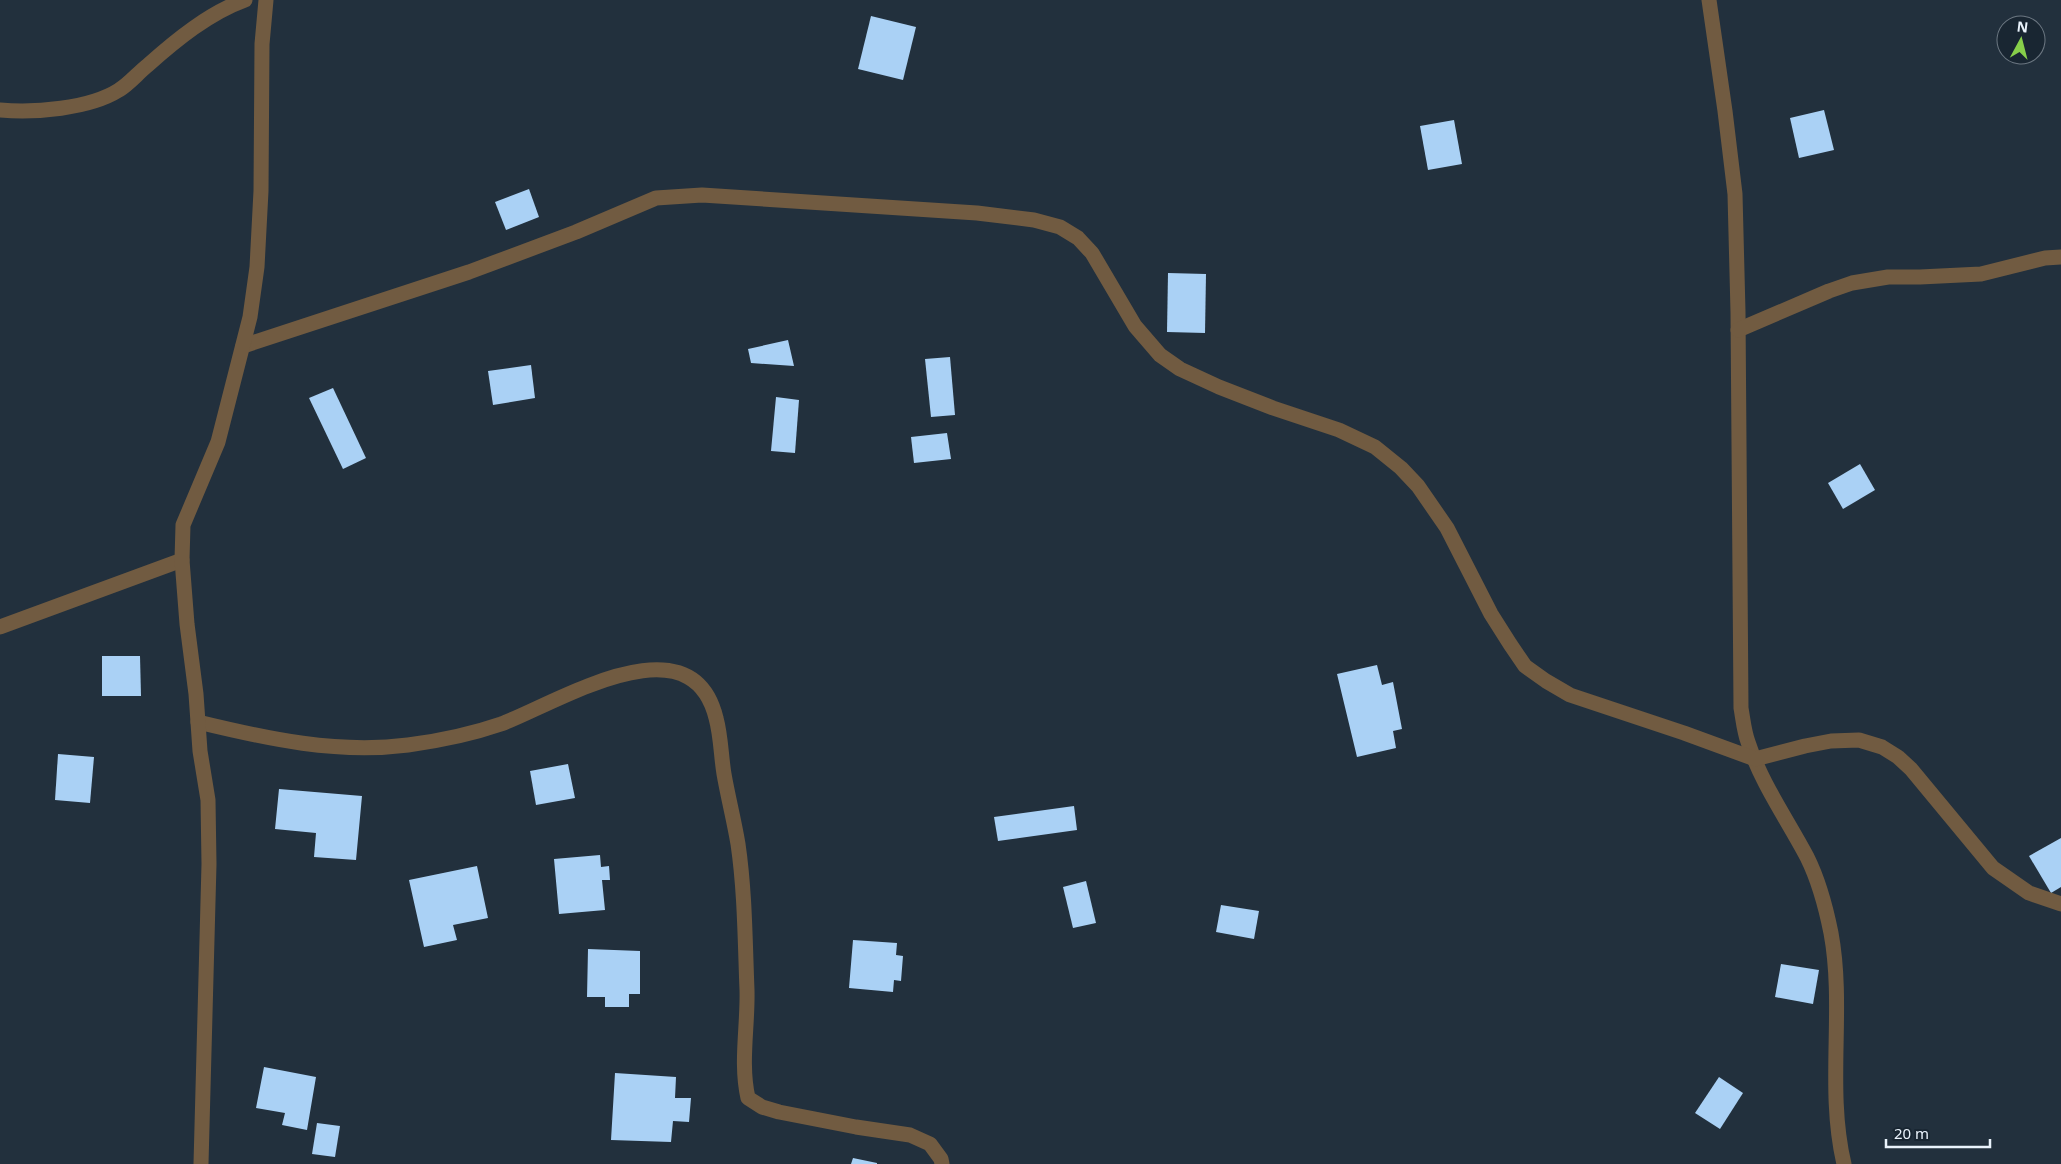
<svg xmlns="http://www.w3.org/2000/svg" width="2061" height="1164" font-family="'Noto Sans',sans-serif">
  <rect width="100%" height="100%" fill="#22303d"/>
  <g fill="#aad1f5">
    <polygon points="871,16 916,27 903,80 858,69"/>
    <polygon points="1824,110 1834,150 1799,158 1790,118"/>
    <polygon points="1454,120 1462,164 1428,170 1420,126"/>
    <polygon points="529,189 539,217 506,230 495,202"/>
    <polygon points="1168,273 1206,274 1205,333 1167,332"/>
    <polygon points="788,340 794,366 751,363 748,349"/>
    <polygon points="950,357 955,415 931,417 925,359"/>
    <polygon points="531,365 535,398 493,405 488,371"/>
    <polygon points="333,388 366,458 343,469 309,398"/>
    <polygon points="776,397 799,400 795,453 771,451"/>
    <polygon points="947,433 951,459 914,463 911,437"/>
    <polygon points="1860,464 1875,490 1843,509 1828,483"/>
    <polygon points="102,656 140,656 141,696 102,696"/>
    <polygon points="1377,665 1382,685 1393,682 1402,729 1393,731 1396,748 1357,757 1337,674"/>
    <polygon points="58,754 94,757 90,803 55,800"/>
    <polygon points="568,764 575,798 536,805 530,771"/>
    <polygon points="279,789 362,796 356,860 314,857 316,833 275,829"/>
    <polygon points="1074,806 1077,830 998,841 994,817"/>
    <polygon points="2061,838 2061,887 2051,893 2029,856"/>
    <polygon points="600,855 601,867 609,866 610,880 602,880 605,910 559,914 554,859"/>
    <polygon points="477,866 488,918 453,925 457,940 424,947 409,880"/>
    <polygon points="1086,881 1096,923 1073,928 1063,887"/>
    <polygon points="1221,905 1259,911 1254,939 1216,932"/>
    <polygon points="853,940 897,943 896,955 903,956 901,981 894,980 893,992 849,988"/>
    <polygon points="588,949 640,951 640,994 629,994 629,1007 605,1007 605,997 587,997"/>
    <polygon points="1781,964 1819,970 1813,1004 1775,997"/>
    <polygon points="264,1067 316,1077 307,1130 282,1125 285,1113 256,1108"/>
    <polygon points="615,1073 676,1077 675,1098 691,1098 689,1122 673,1121 671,1142 611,1140"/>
    <polygon points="1719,1077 1743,1093 1720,1129 1695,1113"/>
    <polygon points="317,1123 340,1126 335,1157 312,1154"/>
    <polygon points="853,1158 877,1163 877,1164 851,1164"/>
  </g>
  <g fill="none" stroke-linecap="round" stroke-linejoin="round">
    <g stroke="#715b41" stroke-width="15">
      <path d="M 1709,0 L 1725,111 L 1735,194 L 1738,312 L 1741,708 C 1743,719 1744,731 1748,742 C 1761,783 1787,819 1807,857 C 1818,879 1826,908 1831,933 C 1845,1009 1826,1088 1844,1164"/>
      <path d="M 0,110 C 34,113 89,109 119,90 C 129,84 138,73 148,65 C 176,40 209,13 245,0"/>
      <polyline points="1738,330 1829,291 1852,283 1888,277 1920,277 1981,274 2045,258 2061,257"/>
      <polyline points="243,346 469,272 576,232 656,198 702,195 977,213 1034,220 1060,227 1078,238 1092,253 1135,326 1160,355 1180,369 1219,387 1273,408 1339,430 1375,447 1401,468 1418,486 1447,528 1491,614 1510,644 1525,666 1546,681 1570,695 1684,733 1755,759 1805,746 1831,741 1859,740 1882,747 1898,757 1911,769 1993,868 2029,893 2061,904"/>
      <polyline points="0,627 182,560"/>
      <path d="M 198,722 C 268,739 337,754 408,745 C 438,741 472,734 501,724 C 557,703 691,617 716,718 C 721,736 721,756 724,774 C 728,797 734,820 738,844 C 745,892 745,941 747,990 C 748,1026 740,1063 748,1098 L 762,1107 L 779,1112 L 856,1127 L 910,1135 L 930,1144 L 941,1159 L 942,1164"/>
      <polyline points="201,1164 209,864 208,800 200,751 196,694 187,624 182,560 183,525 218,442 250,317 257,267 261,191 262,44 266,0"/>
    </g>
  </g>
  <g transform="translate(2021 40) rotate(7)"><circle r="24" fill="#192632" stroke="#6d7883"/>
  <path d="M0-4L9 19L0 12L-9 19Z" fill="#87cf4a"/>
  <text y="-8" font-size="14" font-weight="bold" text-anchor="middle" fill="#eaf3fc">N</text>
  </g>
  <path d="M1886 1139v8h104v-8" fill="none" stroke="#eaf3fc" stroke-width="2.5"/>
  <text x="1894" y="1139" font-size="15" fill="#eaf3fc" stroke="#192632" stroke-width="4" paint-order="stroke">20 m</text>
</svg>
